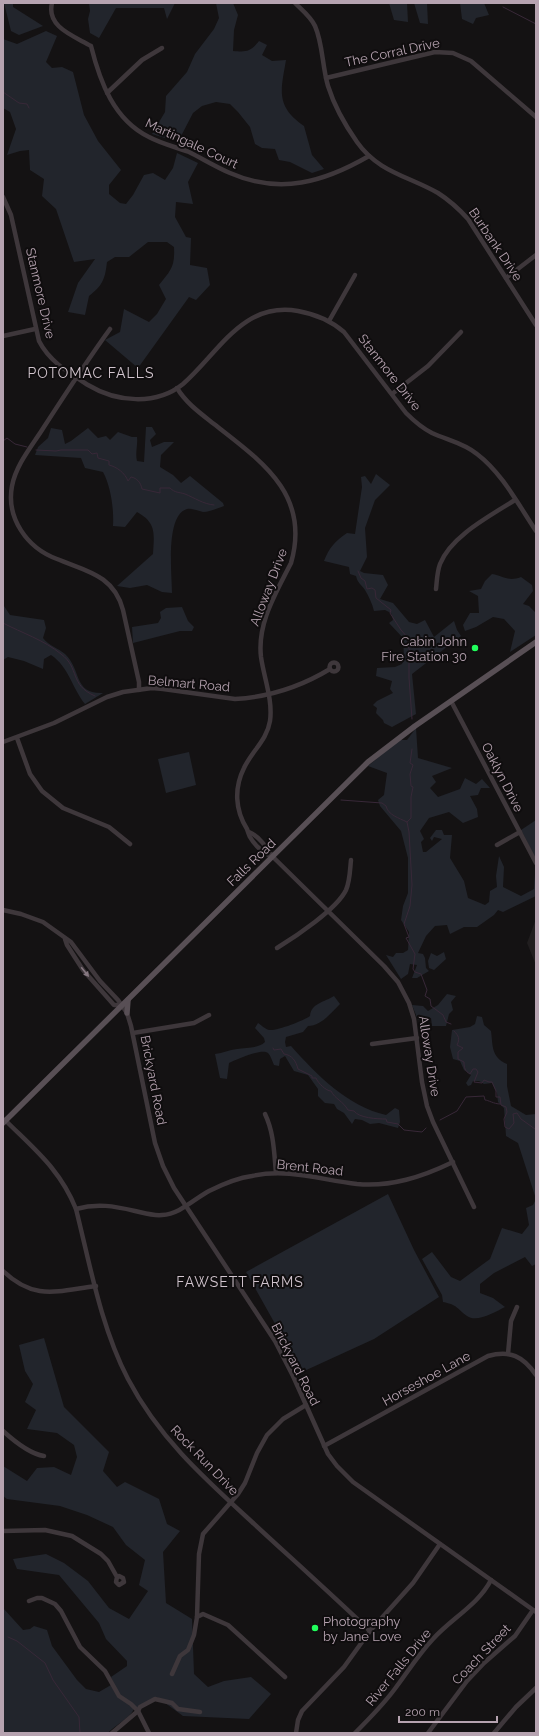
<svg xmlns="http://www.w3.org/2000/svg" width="539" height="1736" font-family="Raleway,sans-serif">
  <rect width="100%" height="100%" fill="#141213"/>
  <polygon fill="#211e1f" points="536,919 536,965 527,943"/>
  <g fill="#22252c">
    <polygon points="4,3 13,3 13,7 43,26 19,35 11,31"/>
    <polygon points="89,3 175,3 167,19 164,8 116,8 99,38 90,33 88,19 90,11"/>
    <path d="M 216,3 L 233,3 L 238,15 L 234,30 L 233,51 C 247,52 250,52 259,41 L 267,45 L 262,55 L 272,61 L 286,60 C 281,90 275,106 304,126 L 312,155 L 324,169 L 312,173 L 290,162 L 279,160 L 275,149 L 262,148 L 255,144 L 250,127 L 238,112 L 230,104 L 216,102 L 202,106 L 193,113 L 178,142 L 152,134 L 165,112 L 166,96 L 187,72 L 195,54 L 214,29 L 219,18 Z"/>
    <polygon points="389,3 407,3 408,22 394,20"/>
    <polygon points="414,3 427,3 428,24 420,23"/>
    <polygon points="460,3 484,3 489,15 476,18 473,24 462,19"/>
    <path d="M 46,31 L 57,36 L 46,62 L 52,68 L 62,67 L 73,72 L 84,115 L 98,141 L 121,170 L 109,185 L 109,194 L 120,203 L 126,204 L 133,195 L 144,175 L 153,173 L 165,180 L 173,168 L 177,153 L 198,163 L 188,182 L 193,204 L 176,202 L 175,217 L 186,237 L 191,238 L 190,265 L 207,268 L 210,285 L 196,300 L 189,297 L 138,368 L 105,340 L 120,332 L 124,309 L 149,322 L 157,314 L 166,299 L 159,285 C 171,270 175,267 174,247 L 167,242 L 148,242 L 129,257 L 115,257 L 107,262 C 105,279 103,285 89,296 L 85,315 L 68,312 L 78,283 L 95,259 L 74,262 L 56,209 L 42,196 L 44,179 L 30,170 L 29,150 L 20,151 L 7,155 L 16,129 L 10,112 L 3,108 L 3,39 L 17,44 Z"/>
    <path d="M 146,427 L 152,427 L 156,434 L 150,440 L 152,447 L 164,442 L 174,442 L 161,455 L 160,467 L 173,475 L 181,483 L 190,476 L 223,503 L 224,506 C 218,508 209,512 203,512 C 198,511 192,508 187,509 C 165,515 172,575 172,593 L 162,592 L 147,585 L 130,588 L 117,586 L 153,554 C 154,534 157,523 137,512 L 125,527 L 113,526 C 114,509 111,487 103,472 L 85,468 L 81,458 L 35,455 L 38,447 L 48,438 L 51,428 L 62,430 L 65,444 L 71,441 L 88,428 L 98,438 L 106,436 L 110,440 L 118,432 L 132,437 L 137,437 C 138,445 135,453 137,461 L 144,462 Z"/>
    <path d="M 376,474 L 390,485 L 375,500 L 365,528 L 367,557 L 360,571 L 364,573 L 383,575 L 388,585 L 380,599 L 393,603 L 409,622 L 417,624 L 425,620 L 434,637 L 454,621 L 457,630 L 461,636 L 412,674 L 416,714 L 392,727 L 384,723 L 383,720 L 376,713 L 377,708 L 373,705 L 377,701 L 393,693 L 390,689 L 392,681 L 376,676 L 377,668 L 395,667 L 402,664 C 406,655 402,648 404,639 L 389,623 L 393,620 L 391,613 L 385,610 L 374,611 C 372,603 369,597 365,590 C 361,584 358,584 356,576 L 350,574 L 349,567 L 324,561 C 329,548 335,541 347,533 L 355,534 L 362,487 L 361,477 L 365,476 L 371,484 Z"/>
    <path d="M 492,574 C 504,576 508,582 521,577 L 532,585 L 533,591 L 523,604 L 529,606 L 536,613 L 536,635 L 510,652 L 515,631 L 504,619 L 493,617 L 476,627 L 465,631 L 463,625 L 470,613 L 479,613 L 478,596 L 469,591 L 481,589 L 485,581 Z"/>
    <path d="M 3,594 L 4,606 L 10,615 L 44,620 L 46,628 L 43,638 C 49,646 58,648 65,654 C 82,670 73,694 103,693 L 85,704 C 72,688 69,667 51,655 L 44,659 L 43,669 L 24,661 L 8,657 L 3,660 Z"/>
    <polygon points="182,607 188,621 194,627 192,631 180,631 133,643 132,627 158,623 161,618 160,612 166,608"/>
    <polygon points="416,728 418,758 452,768 432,776 436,782 430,788 438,797 460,789 465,778 476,784 482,779 490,788 481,788 478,795 470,796 477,809 478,817 463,823 449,812 429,818 420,831 424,839 421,842 423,852 426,852 442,839 434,837 432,841 430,838 436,830 442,830 444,835 452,835 450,858 464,881 468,898 485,905 489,902 490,891 497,887 496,876 499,856 504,867 503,887 521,896 534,889 535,874 536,896 503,912 498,910 494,915 477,927 464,927 450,934 447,925 435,926 426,936 418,953 423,954 425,958 426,968 429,971 417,978 412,978 417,965 410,964 408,974 401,979 386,955 393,957 396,953 403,953 408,950 409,932 401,920 403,906 408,893 408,858 401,831 380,806 378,800 384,795 387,773 368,766 399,740 407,740"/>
    <polygon points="189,752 196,785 166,793 158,759"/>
    <polygon points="536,820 536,859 521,830"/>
    <polygon points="444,952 446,959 434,970 429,968 428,961 431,953 437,956"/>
    <polygon points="447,994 456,996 451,1002 453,1010 449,1014 446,1026 432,1026 431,1018 425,1018 418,1020 412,1005 423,1006 428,1011 438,1005"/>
    <path d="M 334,996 L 340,1004 C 331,1013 321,1026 308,1026 L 303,1032 L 286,1037 L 285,1042 L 286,1047 L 291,1046 C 317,1075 347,1106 386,1115 L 395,1108 L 399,1110 L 400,1122 L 398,1128 L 379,1123 L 370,1124 L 362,1120 L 355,1119 L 352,1124 L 344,1113 L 337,1109 L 334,1104 L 325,1103 L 318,1096 L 318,1089 L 308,1075 L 294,1071 L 285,1056 L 280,1059 L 279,1066 L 274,1065 C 272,1061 271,1056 268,1053 C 261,1048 236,1060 229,1063 L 227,1079 L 220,1078 L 215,1054 C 223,1053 229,1050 237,1049 C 246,1047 258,1049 265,1042 L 264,1038 L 255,1028 L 258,1023 C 261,1025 265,1029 269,1030 C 277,1031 303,1021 310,1016 C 311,1003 325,1002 334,996 Z"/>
    <path d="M 477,1016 L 482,1017 L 484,1025 L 491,1031 C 493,1046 491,1057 507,1064 L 507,1086 L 511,1106 L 526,1115 L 536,1114 L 536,1264 L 532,1266 L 525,1257 L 494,1273 L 480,1284 L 480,1293 L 493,1298 L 505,1307 C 495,1312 477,1323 467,1316 C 456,1308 458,1305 443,1302 L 442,1295 L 422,1259 L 432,1252 L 451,1277 L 460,1281 L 490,1259 L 502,1228 L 522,1234 L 529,1225 L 526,1208 L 533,1205 L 536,1199 L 518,1143 L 506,1136 L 504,1108 L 498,1102 L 497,1093 L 492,1083 L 484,1084 L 479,1081 L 473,1081 L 471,1085 L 468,1086 L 466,1083 L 471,1075 L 464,1070 L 460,1061 L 453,1059 L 450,1047 L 452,1030 L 470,1027 L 475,1024 Z"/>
    <polygon points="388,1194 414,1250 439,1297 374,1339 302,1372 246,1272"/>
    <polygon points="44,1338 64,1407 109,1452 103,1471 117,1487 125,1482 159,1499 167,1524 180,1531 163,1552 166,1603 192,1619 194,1674 208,1687 224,1681 251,1677 271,1694 249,1719 183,1716 157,1697 137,1708 119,1695 111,1677 127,1666 127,1661 106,1639 99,1623 59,1575 17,1569 13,1559 46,1554 64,1563 88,1581 109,1608 129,1619 148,1591 139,1585 145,1560 126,1545 113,1527 87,1515 60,1506 7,1499 3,1496 3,1466 27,1481 37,1468 54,1467 71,1475 77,1457 74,1445 57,1433 27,1429 36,1410 25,1402 33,1384 25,1371 19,1345"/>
    <path d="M 3,1608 L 23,1630 L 30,1629 L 34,1626 L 47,1630 L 52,1646 L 77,1680 L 86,1689 L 99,1692 L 111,1685 L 117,1696 L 134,1708 C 133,1716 114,1726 108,1733 L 3,1733 Z"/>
  </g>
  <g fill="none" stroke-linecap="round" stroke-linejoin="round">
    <g stroke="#382838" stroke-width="1">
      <polyline points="503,7 536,24"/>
      <polyline points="3,92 19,103 27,104 29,108"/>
      <polyline points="3,441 7,438 15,444 27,447"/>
      <path d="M 36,450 L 56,451 L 61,450 L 88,450 L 92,454 L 97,453 L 98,458 L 109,461 L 109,465 C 117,467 125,473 128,481 L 131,477 C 137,478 141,483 142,489 L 160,493 L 160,488 L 170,488 C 175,493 179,492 185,494 C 195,498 203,504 214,505"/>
      <polyline points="358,571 361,578 365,581 367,589 372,588 375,590 376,598 391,610 390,613 401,630 409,639 407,643 411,654 409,659 409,678 412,719"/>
      <path d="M 3,623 C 22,633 44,640 61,654 C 80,668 69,685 95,696"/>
      <path d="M 341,800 L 382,803 L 386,806 C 388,815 399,818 407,822 L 409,832 L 412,885 L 410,906 L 404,924 L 409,937 L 406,938 L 415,954 L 413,969 L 415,972 L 421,974 L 427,990 L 425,996 L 430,999 L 431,1006 L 443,1015 L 446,1022 L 451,1024"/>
      <polyline points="407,822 411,818 411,797 413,787 411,786 410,774 413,765 410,763 412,749"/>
      <path d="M 454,1031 C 459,1036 460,1039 457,1045 L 463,1048 L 458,1052 L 458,1059 L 464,1062 C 464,1068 465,1071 470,1074 L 473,1069 L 476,1069 L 478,1072 L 474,1082 L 482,1083 L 484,1080 L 489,1082 L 492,1082 L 496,1091 L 496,1097 L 500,1097 L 501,1105 L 506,1107 L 507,1112 L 504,1119 L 505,1127 L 509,1129 L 514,1123 L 513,1114 L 517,1113 L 521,1119 L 535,1129 L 536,1128"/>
      <path d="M 273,1048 L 274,1050 L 281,1049 L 284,1054 C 292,1055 296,1061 298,1069 L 312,1076 L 312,1078 L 316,1078 C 318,1083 326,1091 331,1091 C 335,1099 343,1101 348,1110 L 354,1111 C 359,1118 377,1119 386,1119 L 387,1122 L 398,1124 L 404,1130 L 422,1132 L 426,1128"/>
      <path d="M 440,1120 L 457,1111 L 466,1097 L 484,1096 L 485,1100 C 488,1100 494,1104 500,1104"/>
      <polyline points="8,1637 17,1641 45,1663 53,1680 79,1717 80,1733"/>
    </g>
    <g stroke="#3e373b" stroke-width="4.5">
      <path d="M 52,3 C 46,27 74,36 91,46 C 100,82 114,120 149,137 C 162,144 176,147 189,152 C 203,159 216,167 230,173 C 280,195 324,182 369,156"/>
      <path d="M 295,3 C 302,10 311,17 315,26 C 323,44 322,66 328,86 C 334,105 345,125 357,142 C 378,172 408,176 438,193 C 449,200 459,209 468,219 L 536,325"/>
      <polyline points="326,78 435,52 453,53 471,61 536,117"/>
      <polyline points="107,93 142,60 162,48"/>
      <path d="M 3,197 L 11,215 L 39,341 C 49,361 69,373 88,385 C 116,402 156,406 183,384 C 218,354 242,301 298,311 C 315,314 330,320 344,332 L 406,413 C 414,421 422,428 432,433 C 447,440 464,443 477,454 C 502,473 518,504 536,531"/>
      <polyline points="506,278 536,255"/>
      <polyline points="329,321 355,275"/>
      <path d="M 110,329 C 86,362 64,396 42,430 C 31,447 16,465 12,486 C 6,518 27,548 57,559 C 86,571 114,575 123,610 L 139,682 L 139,690"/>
      <polyline points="3,336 35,329"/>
      <path d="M 177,388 C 186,403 200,413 214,424 C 261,461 311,494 291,563 C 276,593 257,623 261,657 C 264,678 273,700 270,721 C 267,740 252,751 244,768 C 234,788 235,810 247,829 C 248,832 249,835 250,837 C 255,846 264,853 273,857"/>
      <polyline points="392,394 428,366 461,332"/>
      <path d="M 436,589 C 437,580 437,572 440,564 C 451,536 490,516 515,500"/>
      <circle cx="334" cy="667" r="4.5"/>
      <polyline points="451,701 536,863"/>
      <polyline points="17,738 30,774 42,791 63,808 109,827 130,844"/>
      <path d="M 3,742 L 54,723 L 107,697 L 123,692 L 152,688 L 163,689 L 235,699 C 268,697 302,686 330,669"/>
      <path d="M 249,832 C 259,836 267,848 273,857 L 384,966 L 398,982 L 409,1003 L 414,1019 L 422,1082 L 427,1106 L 433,1122 L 474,1207"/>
      <polyline points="497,845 520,832"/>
      <polyline points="3,910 21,914 43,922 71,942 100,981 118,1000 127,1013 131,1026 155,1143 163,1166 174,1188 275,1341 293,1376 328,1454 337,1466 353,1482 536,1612"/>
      <polyline points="65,939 67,945 83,970 114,1005 121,1005"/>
      <path d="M 277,948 C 295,937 337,909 346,890 C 350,881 350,869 351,860"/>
      <polyline points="133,1033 194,1023 209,1015"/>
      <polyline points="372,1044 417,1038"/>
      <path d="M 265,1114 C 274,1133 274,1152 276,1173"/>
      <path d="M 5,1120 C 34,1149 60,1169 76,1209 C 90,1265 101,1327 128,1379 C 159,1438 204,1478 252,1522 C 291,1558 331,1594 370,1631"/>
      <path d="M 76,1209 C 97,1203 114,1206 135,1211 C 144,1213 153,1216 162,1215 C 180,1214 194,1199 209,1191 C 223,1184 237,1178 252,1176 C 288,1168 321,1180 357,1184 C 391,1187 422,1177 453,1162"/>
      <path d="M 3,1271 C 34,1301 57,1291 96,1286"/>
      <polyline points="508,1354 511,1321 517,1307"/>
      <path d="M 3,1431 C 14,1441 30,1454 44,1456"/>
      <path d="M 324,1446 L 488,1356 C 510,1350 523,1356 536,1375"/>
      <polyline points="3,1531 45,1530 72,1536 101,1554 108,1561 117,1577 116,1582 119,1585 124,1582 123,1578 119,1576 117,1577"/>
      <polyline points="29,1601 37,1598 42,1598 55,1604 61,1611 80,1647 105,1671 119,1696 131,1704 138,1711 149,1733"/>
      <polyline points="197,1617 203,1614 228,1625 285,1677"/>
      <polyline points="172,1674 180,1656 188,1650 194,1635 197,1617 199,1554 203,1534 238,1494 245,1483 257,1453 267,1435 283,1419 306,1405"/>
      <polyline points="112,1733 138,1711 140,1707 155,1699 172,1703 178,1709 200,1712"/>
      <polyline points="296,1733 298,1720 302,1711 344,1667 370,1631 413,1583 440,1544"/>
      <path d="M 355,1733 C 369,1719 382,1706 394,1690 C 407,1673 418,1655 433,1639 C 452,1618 478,1605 491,1580"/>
      <polyline points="428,1733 467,1681 484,1663 515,1636 533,1610"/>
      <polyline points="494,1733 516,1707 536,1688"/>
    </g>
    <g stroke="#584f55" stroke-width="5.5">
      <polyline points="127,1013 128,1000"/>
      <polyline points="3,1123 368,762 415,726 536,642"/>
    </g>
  </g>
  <defs><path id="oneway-solid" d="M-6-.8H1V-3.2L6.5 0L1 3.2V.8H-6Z"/></defs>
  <use fill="#867881" href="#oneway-solid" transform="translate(85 972) rotate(51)"/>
  <g fill="#21fe5c" stroke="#0f0d0e" stroke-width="1.5">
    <circle cx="475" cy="648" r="4"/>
    <circle cx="315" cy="1628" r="4"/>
  </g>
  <g text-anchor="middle" stroke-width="4" stroke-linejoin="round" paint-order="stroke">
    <g font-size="13" fill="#b6a3b0" stroke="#0f0d0e">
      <text transform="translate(392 52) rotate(-12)" y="5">The Corral Drive</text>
      <text transform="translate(192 143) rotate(25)" y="5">Martingale Court</text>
      <text transform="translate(496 244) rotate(56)" y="5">Burbank Drive</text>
      <text transform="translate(41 293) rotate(77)" y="5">Stanmore Drive</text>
      <text transform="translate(390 372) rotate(52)" y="5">Stanmore Drive</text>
      <text transform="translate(268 587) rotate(-69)" y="5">Alloway Drive</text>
      <text transform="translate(189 683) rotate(5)" y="5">Belmart Road</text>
      <text transform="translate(503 777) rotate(63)" y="5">Oaklyn Drive</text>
      <text transform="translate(251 862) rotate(-44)" y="5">Falls Road</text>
      <text transform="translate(430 1056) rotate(81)" y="5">Alloway Drive</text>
      <text transform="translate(154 1080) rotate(79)" y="5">Brickyard Road</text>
      <text transform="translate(310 1167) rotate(6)" y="5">Brent Road</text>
      <text transform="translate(296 1364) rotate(63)" y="5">Brickyard Road</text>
      <text transform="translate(426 1378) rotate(-29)" y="5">Horseshoe Lane</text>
      <text transform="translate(205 1460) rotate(46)" y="5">Rock Run Drive</text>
      <text transform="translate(481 1654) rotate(-46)" y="5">Coach Street</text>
      <text transform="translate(398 1667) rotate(-51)" y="5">River Falls Drive</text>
    </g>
    <g font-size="13" fill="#b6a3b0" stroke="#0f0d0e" text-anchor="end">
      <text x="467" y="646">Cabin John<tspan x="467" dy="15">Fire Station 30</tspan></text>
      <text x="323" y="1626" text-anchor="start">Photography<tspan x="323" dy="15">by Jane Love</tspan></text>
    </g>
    <g font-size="14" letter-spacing="1" fill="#d1c4cd" stroke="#0f0d0e">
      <text x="91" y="378">POTOMAC FALLS</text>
      <text x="240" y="1287">FAWSETT FARMS</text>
    </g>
  </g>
  <rect width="539" height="1736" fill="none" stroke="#b6a3b0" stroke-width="8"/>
  <path d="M399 1716v6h98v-6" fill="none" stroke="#b6a3b0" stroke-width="2"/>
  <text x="405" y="1716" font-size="12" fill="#b6a3b0" stroke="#0f0d0e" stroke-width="3" paint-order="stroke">200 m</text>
</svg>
